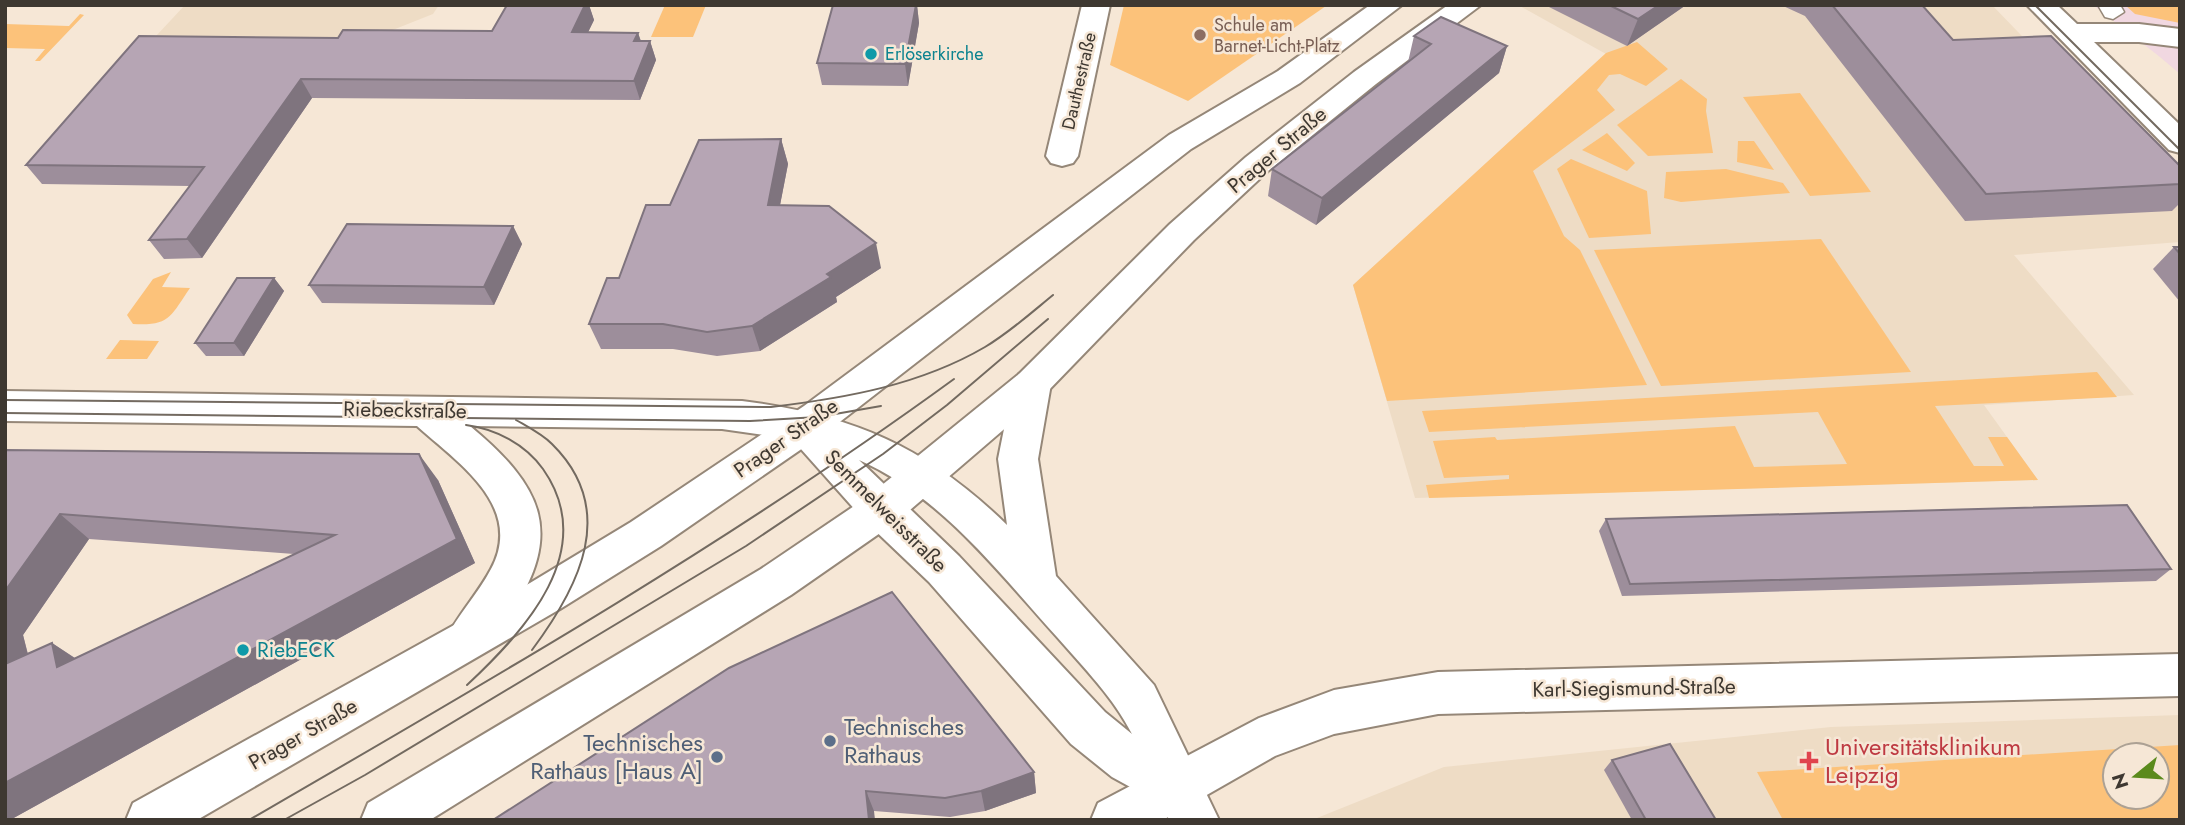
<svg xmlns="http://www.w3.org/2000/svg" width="2185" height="825" font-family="Jost,sans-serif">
  <rect width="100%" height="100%" fill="#f6e7d6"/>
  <polygon fill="#f1d8e1" points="2093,5 2180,5 2180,74 2160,57"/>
  <g fill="#eedcc5" fill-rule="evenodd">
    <polygon points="185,5 439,5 433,14 375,37 99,97"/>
    <polygon points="1518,5 1992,5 2180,200 2180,242 2014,255 2134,395 1984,405 2038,480 1415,498 1353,285 1606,54"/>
    <path d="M 2180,715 L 2180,820 L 1312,820 L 1444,767 L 1831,727 ZM 2115,755 L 2157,755 L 2157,797 L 2115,797 Z"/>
  </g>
  <g fill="#fcc27a" fill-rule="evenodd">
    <polygon points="665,5 706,5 693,37 651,37"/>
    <polygon points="1124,5 1325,5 1326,6 1188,101 1110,65"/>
    <polygon points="2125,5 2180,5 2180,23 2135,14"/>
    <polygon points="80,14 84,15 40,61 35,61 45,49 5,48 5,24 69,26"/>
    <polygon points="1637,42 1668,69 1646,86 1620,74 1609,75 1597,90 1615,110 1533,171 1564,236 1580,250 1647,385 1387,401 1353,285 1606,53"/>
    <polygon points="1681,79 1707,99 1706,111 1713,153 1648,156 1617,125"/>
    <polygon points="1800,93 1871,192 1810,196 1743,97"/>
    <polygon points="1607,133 1635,163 1627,171 1582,150"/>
    <polygon points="1738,141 1754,141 1774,170 1737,162"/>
    <polygon points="1571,159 1647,191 1651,234 1589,238 1557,169"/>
    <polygon points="1726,169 1783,183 1790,193 1681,202 1664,198 1666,172"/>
    <polygon points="1821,239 1911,372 1661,386 1594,250"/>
    <path d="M 171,272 L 162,287 L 190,288 C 170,317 170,326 133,324 L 127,315 L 153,279 Z"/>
    <polygon points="120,340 159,341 147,359 106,359"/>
    <polygon points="2097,372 2117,397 1935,406 1974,466 2004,466 1988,437 2007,437 2038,480 1429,498 1426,485 1509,479 1509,475 1444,478 1433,441 1495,437 1497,440 1735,426 1754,467 1847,464 1818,412 1429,432 1422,411"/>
    <path d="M 2180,745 L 2180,820 L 1783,820 L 1757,772 ZM 2115,755 L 2157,755 L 2157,797 L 2115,797 Z"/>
  </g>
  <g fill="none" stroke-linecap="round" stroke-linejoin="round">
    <g stroke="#958778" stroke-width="3">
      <polygon id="pedestrian" points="2098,5 2120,5 2124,12 2113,19 2105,17"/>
    </g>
    <g stroke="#958778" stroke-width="4">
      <g id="minor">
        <polygon points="1082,5 1110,5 1078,156 1073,163 1062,166 1051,163 1046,156"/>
        <polygon points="2027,5 2057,5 2077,24 2139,24 2180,29 2180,47 2139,42 2094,42 2180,125 2180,153 2169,150"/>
        <polygon points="2180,654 2180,696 1438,714 1334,734 1275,756 1163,820 1091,820 1098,803 1259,718 1334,690 1438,672"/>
      </g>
    </g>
    <g stroke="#958778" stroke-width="4">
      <path id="secondary" d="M 1032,370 L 1045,374 L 1051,384 L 1038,459 L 1056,576 L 1154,685 L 1219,820 L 1169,820 L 1163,805 L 1112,777 L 1071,744 L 929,582 L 866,522 L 792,439 L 722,429 L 470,426 C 542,486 565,532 510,615 C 496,635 489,653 467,661 L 451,655 L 445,641 C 457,615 478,594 491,569 C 525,506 457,462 417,426 L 5,421 L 5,391 L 742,401 C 853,415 927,447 1007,525 L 998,459 L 1013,384 L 1019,374 ZM 859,460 C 941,496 999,573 1057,637 C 1084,668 1113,697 1132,734 L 1105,712 L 959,556 Z"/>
    </g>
    <g stroke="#958778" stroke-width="4">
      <g id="primary">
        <polygon points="1370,5 1402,5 1300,83 1191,149 832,428 661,546 560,609 197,820 126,820 133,803 530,583 631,522 804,406 1169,135 1278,71"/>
        <polygon points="1448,5 1481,5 1376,84 1268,171 1194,240 1045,394 896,522 791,595 430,820 361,820 368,803 761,569 866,498 1019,374 1170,224 1246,157 1354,72"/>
      </g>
    </g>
    <use href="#pedestrian" fill="#fff" fill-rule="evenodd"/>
    <use href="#minor" fill="#fff" fill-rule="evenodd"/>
    <use href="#secondary" fill="#fff" fill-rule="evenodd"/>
    <use href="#primary" fill="#fff" fill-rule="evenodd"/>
    <g stroke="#736a60" stroke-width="2">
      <polyline points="2035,5 2180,150"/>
      <path d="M 5,400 L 771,407 C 846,398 920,385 985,347 C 1010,332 1031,313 1053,295"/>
      <polyline points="5,413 750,421 818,417 881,406"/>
      <path d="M 516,420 C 528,427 542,434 552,444 C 619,510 579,587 532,650"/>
      <path d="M 466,425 C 496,429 525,444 543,469 C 600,550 525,631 467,685"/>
      <path d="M 249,820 C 489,681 729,543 954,379"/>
      <polyline points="284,820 365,775 746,546 883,454 947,405 1048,319"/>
    </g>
  </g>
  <g fill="#9d8e9b" fill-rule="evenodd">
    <polygon points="507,5 589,5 594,20 588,32 638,33 641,41 650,41 656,60 640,100 312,98 202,258 164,259 149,240 190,186 42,184 26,165 338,38 492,31"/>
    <polygon points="833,5 917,5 919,23 908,86 822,85 817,63"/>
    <polygon points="1545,5 1686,5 1627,46"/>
    <polygon points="1781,5 1922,5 1953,40 2180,166 2180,203 2172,211 1965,221 1805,16"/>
    <polygon points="1414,36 1507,46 1499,73 1316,225 1268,196 1272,169 1408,62"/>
    <polygon points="781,139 788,164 780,205 881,268 836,297 837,302 760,351 717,356 673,349 601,349 589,324 619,278 670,205"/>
    <polygon points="513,226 522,244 494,305 322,303 309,285"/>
    <polygon points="2174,247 2180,247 2180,302 2153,269"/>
    <polygon points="274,278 284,291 244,356 206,356 195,343"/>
    <path d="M 5,450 L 438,480 L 475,563 L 10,820 L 5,820 ZM 89,539 L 294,554 L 75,658 L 52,643 L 28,654 L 23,635 Z"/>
    <polygon points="1606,519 2171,569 2156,581 1622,596 1599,531"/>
    <polygon points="1612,760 1716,820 1632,820 1604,770"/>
    <polygon points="1034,772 1036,793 985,811 950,817 874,811 493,820"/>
  </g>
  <g fill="#7f747e">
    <polygon points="585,5 589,5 594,20 579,51 572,32"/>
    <polygon points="916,5 917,5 919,23 908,86 905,64"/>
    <polygon points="1659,5 1686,5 1627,46 1638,19"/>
    <polygon points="638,33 644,51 634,41"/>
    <polygon points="650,41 656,60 640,100 634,81"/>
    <polygon points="1507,46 1499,73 1316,225 1322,198"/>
    <polygon points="301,79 312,98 202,258 187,239"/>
    <polygon points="781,139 788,164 775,231 768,205"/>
    <polygon points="513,226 522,244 494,305 484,287"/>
    <polygon points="876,243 881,268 836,297 837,302 760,351 752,326 827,274"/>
    <polygon points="274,278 284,291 244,356 234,343"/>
    <polygon points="419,454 438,480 475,563 10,820 5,820 5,783 457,539"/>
    <polygon points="60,514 89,539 23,635 36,688 5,668 5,591"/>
    <polygon points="52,643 85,665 57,667"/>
    <polygon points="1034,772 1036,793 985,811 981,791"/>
    <polygon points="866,791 874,811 875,820 869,820"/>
  </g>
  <g fill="#b6a5b4" stroke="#7f747e" stroke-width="2">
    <polygon points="507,5 585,5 572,32 638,33 634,41 650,41 634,81 301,79 187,239 149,240 204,167 26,165 139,36 338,38 343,30 492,31"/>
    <polygon points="833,5 916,5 905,64 817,63"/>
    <polygon points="1609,5 1659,5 1638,19"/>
    <polygon points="1832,5 1922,5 1953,40 2051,36 2180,166 2180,184 1986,194"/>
    <polygon points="1441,17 1507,46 1322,198 1272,169 1431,44 1414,36"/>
    <polygon points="781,139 768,205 829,206 876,243 827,274 831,277 752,326 707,332 663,324 589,324 607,278 619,278 646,205 670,205 699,140"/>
    <polygon points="347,224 513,226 484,287 309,285"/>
    <polygon points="2174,247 2180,247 2180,254"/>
    <polygon points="237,278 274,278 234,343 195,343"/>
    <polygon points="5,450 419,454 457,539 5,783 5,664 52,643 57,667 335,535 60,514 5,591"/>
    <polygon points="2127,505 2171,569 1630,584 1606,519"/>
    <polygon points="892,592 1034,772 981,791 945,798 866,791 869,820 493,820 729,668"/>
    <polygon points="1670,744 1716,820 1646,820 1612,760"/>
  </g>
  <circle fill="#8d6e63" stroke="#f6e7d6" stroke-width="2.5" cx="1200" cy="35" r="7"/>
  <g fill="#0f9aa8" stroke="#f6e7d6" stroke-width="2.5">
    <circle cx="871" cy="54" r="7"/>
    <circle cx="243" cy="650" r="7"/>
  </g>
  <g fill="#5c6f8a" stroke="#f6e7d6" stroke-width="2.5">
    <circle cx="830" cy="741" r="7"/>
    <circle cx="717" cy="757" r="7"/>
  </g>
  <path fill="#e0444e" stroke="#f6e7d6" stroke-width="2.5" d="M1805.5 750.5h7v7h7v7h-7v7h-7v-7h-7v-7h7z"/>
  <g text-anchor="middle" stroke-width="5" stroke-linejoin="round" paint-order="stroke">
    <g font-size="18" fill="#785e54" stroke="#f6e7d6" text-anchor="start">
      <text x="1214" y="31">Schule am<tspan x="1214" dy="21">Barnet-Licht-Platz</tspan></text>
    </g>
    <g font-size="18" fill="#0d838f" stroke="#f6e7d6" text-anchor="start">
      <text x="885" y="60">Erlöserkirche</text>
    </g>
    <g font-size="18" fill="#3e3831" stroke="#f6e7d6">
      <text transform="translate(1079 81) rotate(-77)" y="6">Dauthestraße</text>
    </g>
    <g font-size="21" fill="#3e3831" stroke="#f6e7d6">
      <text transform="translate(1277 150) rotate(-40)" y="7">Prager Straße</text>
      <text transform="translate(405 410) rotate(1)" y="7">Riebeckstraße</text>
      <text transform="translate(786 438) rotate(-35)" y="7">Prager Straße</text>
      <text transform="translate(886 511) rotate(45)" y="7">Semmelweisstraße</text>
      <text transform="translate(1634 688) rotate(-1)" y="7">Karl-Siegismund-Straße</text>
      <text transform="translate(303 734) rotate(-30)" y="7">Prager Straße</text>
    </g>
    <g font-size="21" fill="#0d838f" stroke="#f6e7d6" text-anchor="start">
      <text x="257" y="657">RiebECK</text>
    </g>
    <g font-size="24" fill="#4e5e75" stroke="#f6e7d6" text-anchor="start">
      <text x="844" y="735">Technisches<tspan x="844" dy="28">Rathaus</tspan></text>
      <text x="703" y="751" text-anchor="end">Technisches<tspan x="703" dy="28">Rathaus [Haus A]</tspan></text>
    </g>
    <g font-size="24" fill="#be3a42" stroke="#f6e7d6" text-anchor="start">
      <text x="1825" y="755">Universitätsklinikum<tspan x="1825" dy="28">Leipzig</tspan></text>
    </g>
  </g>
  <rect width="2185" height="825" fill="none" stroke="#3e3831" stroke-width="14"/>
  <g transform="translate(2136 776) rotate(252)"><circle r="33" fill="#f6e7d6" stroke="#aca194" stroke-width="2"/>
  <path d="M0-5L12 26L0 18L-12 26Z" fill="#5b8a1c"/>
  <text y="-10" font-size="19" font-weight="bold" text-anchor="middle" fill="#3e3831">N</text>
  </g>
</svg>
